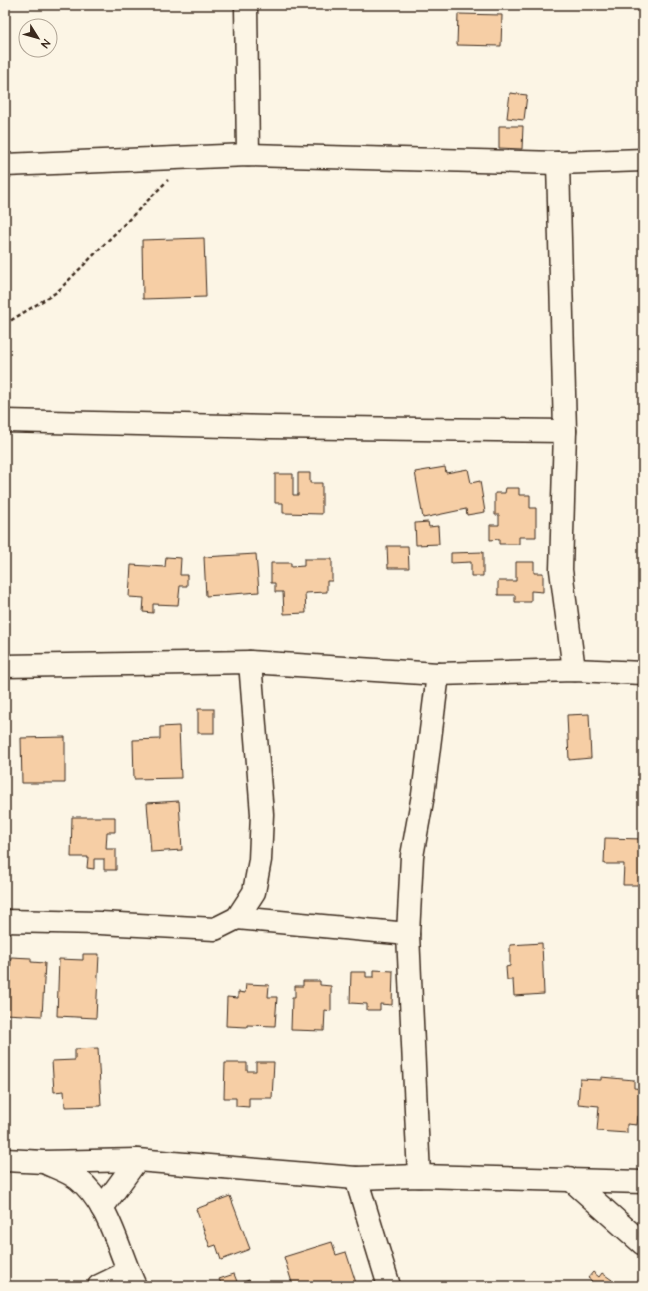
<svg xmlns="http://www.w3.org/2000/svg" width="648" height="1291" font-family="'Architects Daughter',sans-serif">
  <rect width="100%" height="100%" fill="#fcf5e5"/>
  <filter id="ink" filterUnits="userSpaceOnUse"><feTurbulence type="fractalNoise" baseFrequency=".025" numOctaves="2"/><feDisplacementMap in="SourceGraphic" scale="8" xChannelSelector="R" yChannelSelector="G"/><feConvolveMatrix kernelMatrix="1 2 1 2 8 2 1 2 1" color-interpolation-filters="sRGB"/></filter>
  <g filter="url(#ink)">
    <g fill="#f6cea5" stroke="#3b2a1e">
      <polygon points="458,14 502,15 501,46 457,45"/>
      <polygon points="510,93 527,95 524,120 507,118"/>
      <polygon points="499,126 523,126 522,149 499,148"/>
      <polygon points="204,238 206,297 143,299 142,240"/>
      <polygon points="445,467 446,473 468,469 471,483 480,481 485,512 467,515 466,509 423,518 415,472"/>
      <polygon points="298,473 310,473 310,483 322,483 322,514 283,513 283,503 275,503 275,474 293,474 293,495 298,495"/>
      <polygon points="506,488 519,488 519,495 530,495 530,508 536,508 536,537 519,537 519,544 499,544 499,539 490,540 490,525 499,525 499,515 495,515 495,493 505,493"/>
      <polygon points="428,522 429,527 438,526 439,544 416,545 415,523"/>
      <polygon points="387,546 408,546 409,568 388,568"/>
      <polygon points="483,552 483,576 471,576 471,562 451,563 451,553"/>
      <polygon points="256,554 259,592 206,596 204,557"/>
      <polygon points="166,557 181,558 180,575 187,575 187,586 180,586 178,605 153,604 153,613 143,612 144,598 129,597 131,565 165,567"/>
      <polygon points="304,559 332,559 332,581 327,581 327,592 305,593 306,613 284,614 283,592 275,592 275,583 271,583 271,563 291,563 291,567 304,566"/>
      <polygon points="516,562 534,562 534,573 543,573 543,592 531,591 531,602 515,602 515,595 498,595 498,581 516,581"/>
      <rect x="198" y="709" width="16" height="24"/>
      <polygon points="589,714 591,758 569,760 567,715"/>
      <polygon points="179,726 181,778 134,779 133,740 160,739 160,727"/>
      <polygon points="5,735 8,736 7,777 5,777"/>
      <polygon points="65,737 65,783 22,783 21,738"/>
      <polygon points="179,801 182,850 151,852 147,803"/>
      <polygon points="72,817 115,817 115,832 107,832 106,849 116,849 116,870 104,870 104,859 94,859 94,869 87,868 88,857 71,857"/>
      <polygon points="605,838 643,839 643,885 623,885 624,864 604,864"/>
      <polygon points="542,943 544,994 514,996 513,980 507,980 506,967 510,966 510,945"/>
      <polygon points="83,954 99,954 96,1018 57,1016 59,959 83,960"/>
      <polygon points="11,957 31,958 31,962 45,963 42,1016 5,1014 5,993 9,994"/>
      <polygon points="374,970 393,971 392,1005 380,1004 380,1010 367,1010 367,1004 350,1003 351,972 366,972 366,977 374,977"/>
      <polygon points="303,981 320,981 320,985 331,986 331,1011 325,1010 324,1031 291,1030 292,998 295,998 295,986 303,986"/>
      <polygon points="246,984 269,985 268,997 277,997 275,1026 247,1025 247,1027 226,1026 227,997 238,998 238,992 245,993"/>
      <polygon points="98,1048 101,1106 65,1107 64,1091 54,1092 52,1061 75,1060 75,1049"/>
      <polygon points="256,1062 274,1062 272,1098 249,1098 249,1107 236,1106 236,1098 224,1098 225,1063 247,1063 247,1071 256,1071"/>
      <polygon points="601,1077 634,1080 634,1088 643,1089 643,1117 638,1116 637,1125 627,1124 627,1133 597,1131 599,1106 578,1104 580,1079 601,1080"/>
      <polygon points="230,1196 250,1249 221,1260 216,1245 210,1247 196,1209"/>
      <polygon points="332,1242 336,1255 346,1252 357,1286 293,1286 284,1257"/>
      <polygon points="593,1272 599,1277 602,1273 612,1280 607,1286 588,1286 592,1281 588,1278"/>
      <polygon points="234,1274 238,1284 249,1280 251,1286 222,1286 219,1279"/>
    </g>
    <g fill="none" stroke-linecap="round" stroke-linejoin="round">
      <g stroke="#3b2a1e" stroke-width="25">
        <g id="street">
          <polyline points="246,5 248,155"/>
          <polyline points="558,163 565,431 561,570 574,670"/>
          <polyline points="5,165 248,155 558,163 643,160"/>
          <polyline points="5,421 270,427 565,431"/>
          <polyline points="5,666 250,662 438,674 574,670 643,673"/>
          <polyline points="237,918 408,934"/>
          <polyline points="5,921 100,923 215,929 237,918 254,892 260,860 262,814 250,662"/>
          <polyline points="5,1160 44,1162 137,1160 356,1178 419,1176 643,1182"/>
          <path d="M 48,1164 C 57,1168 69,1172 78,1179 C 110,1204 118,1251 135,1286"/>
          <polyline points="419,1176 408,934 412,856 423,795 438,674"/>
          <polyline points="356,1178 389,1286"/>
          <polyline points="569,1178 643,1244"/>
          <polyline points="102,1208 137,1160"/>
          <polyline points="99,1286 128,1272"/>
        </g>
      </g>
      <polyline stroke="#3b2a1e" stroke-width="2.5" stroke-dasharray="4 3" stroke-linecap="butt" points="5,324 57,292 168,180"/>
      <use href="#street" stroke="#fcf5e5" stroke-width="22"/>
    </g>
  </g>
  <rect width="648" height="1291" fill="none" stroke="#fcf5e5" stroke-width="20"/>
  <rect x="10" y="10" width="628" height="1271" fill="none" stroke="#3b2a1e" stroke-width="1.5" filter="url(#ink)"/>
  <g transform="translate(38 38) rotate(127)"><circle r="19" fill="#fcf5e5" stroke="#afa495"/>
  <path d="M0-3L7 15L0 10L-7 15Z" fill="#3b2a1e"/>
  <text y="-6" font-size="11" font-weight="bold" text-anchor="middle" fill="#3b2a1e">N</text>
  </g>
</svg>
